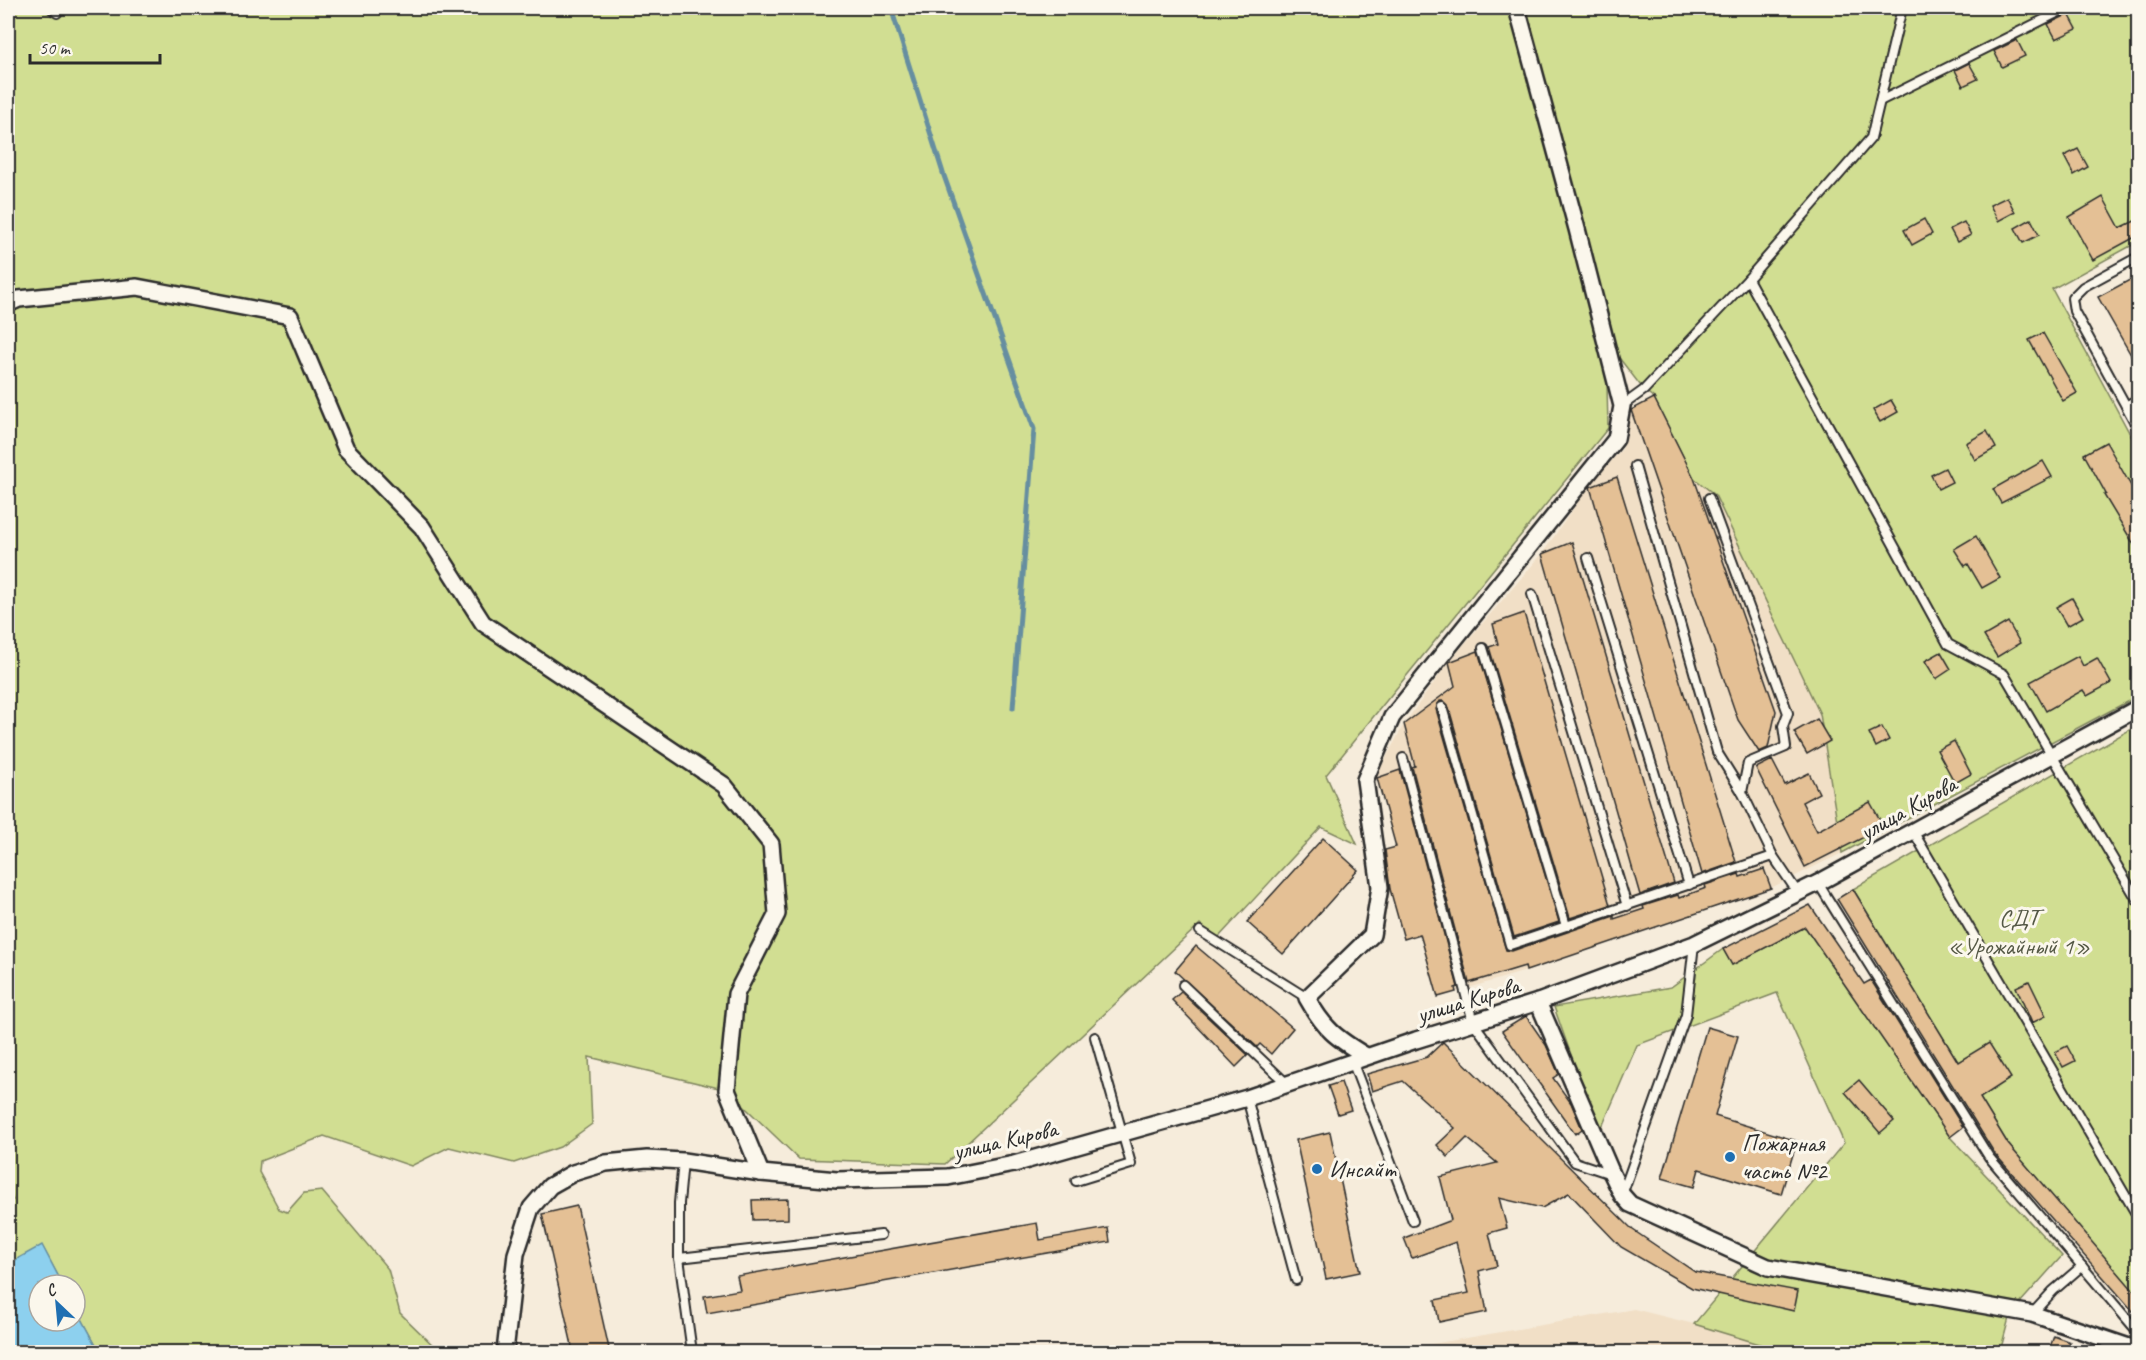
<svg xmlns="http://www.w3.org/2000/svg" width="2146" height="1360" font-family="Caveat,sans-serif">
  <rect width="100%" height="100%" fill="#f6ecdb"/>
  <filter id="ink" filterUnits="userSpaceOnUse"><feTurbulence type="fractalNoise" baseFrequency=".0167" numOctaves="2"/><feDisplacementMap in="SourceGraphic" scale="12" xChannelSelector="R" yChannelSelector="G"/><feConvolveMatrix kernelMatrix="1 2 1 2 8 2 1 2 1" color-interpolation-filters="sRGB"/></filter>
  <g filter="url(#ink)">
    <g fill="#f1dfc6">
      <polygon points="1654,398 1694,477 1715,495 1820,714 1842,853 1771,888 1526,971 1438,997 1420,934 1404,939 1379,852 1396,846 1376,777 1404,724 1449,662 1542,554 1589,486 1623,448 1631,409"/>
      <polygon points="1634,1309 1694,1324 1786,1352 1386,1352"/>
    </g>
    <g fill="#d1de92" stroke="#7e845e" stroke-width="1.5">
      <polygon points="8,8 2138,8 2138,242 2052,289 2138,449 2138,696 1842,853 1820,714 1715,495 1694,478 1654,398 1644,390 1606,341 1608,428 1326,775 1357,844 1321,827 1217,939 1200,924 945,1164 799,1159 727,1090 589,1057 592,1124 560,1147 514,1163 449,1147 411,1166 324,1136 260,1161 259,1172 279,1209 287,1212 304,1193 322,1191 388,1269 400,1313 440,1352 100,1352 75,1306 75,1285 63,1285 42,1246 8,1264 8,1204 13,1200 8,1186"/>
      <polygon points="2138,725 2138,1297 2008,1144 1853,889"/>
      <polygon points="1805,927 1950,1137 2062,1256 2010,1314 2000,1352 1786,1352 1694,1324 1844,1143 1777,993 1637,1045 1599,1134 1554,1007 1671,987 1723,949 1732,965"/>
    </g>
    <polygon fill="#8dd0ee" stroke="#668ea0" stroke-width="1.5" points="42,1245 63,1285 39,1285 39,1321 75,1321 75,1306 100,1352 8,1352 8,1264"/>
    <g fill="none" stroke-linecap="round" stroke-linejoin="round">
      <polyline stroke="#668ea0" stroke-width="5" points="891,8 943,173 1034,429 1013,708"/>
    </g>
    <g fill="#e4c095" stroke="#2b2b2b" stroke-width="1.5">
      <polygon points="2069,14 2077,29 2056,39 2048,24"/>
      <polygon points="2017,40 2025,56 2002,67 1994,51"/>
      <polygon points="1969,63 1978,79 1963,86 1955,70"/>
      <polygon points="2078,149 2088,167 2074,175 2064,156"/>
      <polygon points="2007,197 2015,212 1998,221 1990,205"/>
      <polygon points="2103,197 2120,228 2139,219 2139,235 2093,260 2069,217"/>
      <polygon points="1924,219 1932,234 1912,245 1904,230"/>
      <polygon points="2031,219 2039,235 2023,243 2015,228"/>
      <polygon points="1964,222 1971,235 1957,242 1950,229"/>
      <polygon points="2139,275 2139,369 2098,297"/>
      <polygon points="2043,333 2077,393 2063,401 2029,340"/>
      <polygon points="1654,398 1694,478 1776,711 1768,748 1759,752 1738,720 1631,410"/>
      <polygon points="1891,400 1898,412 1880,422 1873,410"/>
      <polygon points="1987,431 1996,448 1975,460 1966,443"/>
      <polygon points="2106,442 2139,500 2139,553 2104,495 2106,494 2084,454"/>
      <polygon points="2043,461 2052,477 2001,503 1993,489"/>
      <polygon points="1945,468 1952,482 1938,489 1931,475"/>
      <polygon points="1617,477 1736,862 1702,874 1590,487"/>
      <polygon points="1976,536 2000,578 1982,588 1968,564 1965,566 1954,549"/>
      <polygon points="1572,542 1674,883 1640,895 1542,554"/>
      <polygon points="2072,598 2083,617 2067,626 2056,607"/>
      <polygon points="1524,613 1610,905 1570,918 1489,647 1498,644 1493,624"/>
      <polygon points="2008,622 2020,643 1997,657 1984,636"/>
      <polygon points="1478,651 1559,922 1514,937 1448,705 1444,701 1440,701 1436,709 1506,950 1512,951 1614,916 1614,919 1644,909 1643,906 1678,895 1679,898 1706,888 1705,885 1739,874 1740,877 1764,869 1771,888 1526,971 1525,966 1469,983 1412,767 1415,766 1404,724 1455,686 1449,662"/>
      <polygon points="1941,652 1951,669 1936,679 1925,661"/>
      <polygon points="2078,656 2083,666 2097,658 2111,683 2087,696 2083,690 2046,711 2030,682"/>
      <polygon points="1817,719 1830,741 1807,754 1794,732"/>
      <polygon points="1882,727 1889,740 1876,747 1869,733"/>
      <polygon points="1954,741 1971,774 1955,783 1937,750"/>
      <polygon points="1772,760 1785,785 1809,773 1819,793 1802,802 1817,831 1870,802 1884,827 1805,867 1756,768"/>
      <polygon points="1400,770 1458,987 1455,988 1456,992 1438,997 1420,934 1404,939 1390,889 1385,850 1396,847 1377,778"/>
      <polygon points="1323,838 1358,870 1283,954 1247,922"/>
      <polygon points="1853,889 1958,1062 1989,1043 2011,1078 1980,1098 2008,1144 2139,1297 2139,1318 1995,1154 1837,899"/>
      <polygon points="1810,905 1864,984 1871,980 1963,1127 1950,1137 1805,927 1732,965 1723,949"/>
      <polygon points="1196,946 1293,1028 1271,1054 1260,1044 1257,1047 1175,971"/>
      <polygon points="2029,981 2046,1016 2032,1023 2016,987"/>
      <polygon points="1181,992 1248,1055 1236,1067 1172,1000"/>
      <polygon points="1526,1016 1546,1045 1559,1074 1553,1078 1571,1103 1582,1129 1575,1134 1502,1031"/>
      <polygon points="1707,1027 1738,1036 1715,1116 1797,1141 1781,1194 1699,1169 1694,1187 1662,1178"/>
      <polygon points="1443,1042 1633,1230 1695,1272 1798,1291 1794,1311 1692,1288 1621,1247 1569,1193 1542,1208 1499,1198 1507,1228 1489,1233 1497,1266 1479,1271 1487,1312 1439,1322 1435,1300 1469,1293 1456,1242 1412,1258 1404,1238 1451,1220 1440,1177 1497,1163 1467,1138 1448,1157 1437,1145 1455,1128 1403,1081 1372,1091 1367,1074 1427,1057"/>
      <polygon points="2067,1046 2075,1061 2063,1067 2055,1052"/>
      <polygon points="1859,1080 1894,1121 1880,1133 1845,1092"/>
      <polygon points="1341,1082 1351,1110 1338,1114 1328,1086"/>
      <polygon points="1330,1132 1360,1272 1326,1279 1296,1140"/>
      <polygon points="788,1199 788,1219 753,1220 752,1200"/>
      <polygon points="577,1206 610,1353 573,1353 571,1341 542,1214"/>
      <polygon points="1037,1223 1040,1240 1108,1228 1110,1242 707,1313 704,1296 740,1290 737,1276"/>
      <polygon points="2054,1336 2070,1342 2066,1353 2048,1353"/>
    </g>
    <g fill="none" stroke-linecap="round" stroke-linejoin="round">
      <g stroke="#2b2b2b" stroke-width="12">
        <g id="lane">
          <polyline points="51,8 57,13"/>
          <polyline points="1880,101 2067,8"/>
          <polyline points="2138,257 2083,287 2072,298 2074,311 2138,428"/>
          <polyline points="1748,279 1948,644 2004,674 2138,901"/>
          <polyline points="1622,406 1644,390 1748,279 1871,138 1902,8"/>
          <polyline points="2126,406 2138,399"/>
          <polyline points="1635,466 1717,752 1742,792 1773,856 1798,893"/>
          <polyline points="1709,498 1788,713 1783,726 1786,747 1748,763 1742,792"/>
          <polyline points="1588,558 1689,885"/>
          <polyline points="1532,594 1627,906"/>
          <polyline points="1483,648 1566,926"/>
          <polyline points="1442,707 1510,945 1773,856"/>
          <polyline points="1403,758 1473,1022 1575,1162 1611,1174"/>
          <polyline points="1913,831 2138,1217"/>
          <polyline points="1818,883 1989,1157 2138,1332"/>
          <polyline points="1200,931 1307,998"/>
          <polyline points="1183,985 1287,1084"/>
          <polyline points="1352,1061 1413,1221"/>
          <polyline points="1247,1098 1296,1280"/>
          <polyline points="683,1161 679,1203 679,1258 692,1352"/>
          <polyline points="1076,1181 1131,1164 1095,1037"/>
          <polyline points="1623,1192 1686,1015 1694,944"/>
          <polyline points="679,1258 881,1235"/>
          <polyline points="2032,1314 2053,1291 2082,1266"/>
        </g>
      </g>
      <g stroke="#2b2b2b" stroke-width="20">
        <g id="street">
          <polyline points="8,304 19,299 137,287 290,316 346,449 422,527 483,623 724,785 771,844 777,914 736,994 727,1090 761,1173"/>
          <polyline points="1538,1002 1612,1174 1622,1195 1630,1204 1768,1267 2032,1314 2138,1350"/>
          <path d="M 1366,1056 C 1336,1038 1324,1029 1307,998 L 1372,935 L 1380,887 L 1365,780 L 1392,717 L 1616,439 L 1622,406 L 1577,229 L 1517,8"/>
          <polyline points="505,1352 516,1254 531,1208 550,1186 573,1173 606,1163 647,1159 683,1161 761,1173 837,1180 948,1177 1014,1164 1247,1098 1416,1040 1538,1002 1694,944 1818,883 2138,708"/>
        </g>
      </g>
      <use href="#lane" stroke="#fbf7ec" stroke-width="8"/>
      <use href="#street" stroke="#fbf7ec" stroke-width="15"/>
    </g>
  </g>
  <g fill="#1f6fb2" stroke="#fbf7ec" stroke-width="2">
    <circle cx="1730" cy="1157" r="6"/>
    <circle cx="1317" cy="1169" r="6"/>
  </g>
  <g text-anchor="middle" stroke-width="6" stroke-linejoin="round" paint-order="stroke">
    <g font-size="24" fill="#2b2b2b" stroke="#fbf7ec">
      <text transform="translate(1908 808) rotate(-29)" y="8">улица Кирова</text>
      <text transform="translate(1468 1000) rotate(-17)" y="8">улица Кирова</text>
      <text transform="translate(1005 1140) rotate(-13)" y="8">улица Кирова</text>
    </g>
    <g font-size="24" fill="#545845" stroke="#fbf7ec">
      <text x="2019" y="926">СДТ<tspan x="2019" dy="28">«Урожайный 1»</tspan></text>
    </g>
    <g font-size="24" fill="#2b2b2b" stroke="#fbf7ec" text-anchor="start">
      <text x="1742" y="1151">Пожарная<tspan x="1742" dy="28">часть №2</tspan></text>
      <text x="1329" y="1177">Инсайт</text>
    </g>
  </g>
  <rect width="2146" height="1360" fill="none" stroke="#fbf7ec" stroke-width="30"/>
  <rect x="15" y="15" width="2116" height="1330" fill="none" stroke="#2b2b2b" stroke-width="2" filter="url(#ink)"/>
  <g transform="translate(57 1303) rotate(334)"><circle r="28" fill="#fbf7ec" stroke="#a8a59f" stroke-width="1.5"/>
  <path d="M0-4.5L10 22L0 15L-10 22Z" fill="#1f6fb2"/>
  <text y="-9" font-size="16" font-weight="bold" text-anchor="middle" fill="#2b2b2b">С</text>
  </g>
  <path d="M30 54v9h130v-9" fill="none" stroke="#2b2b2b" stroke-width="3"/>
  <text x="39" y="54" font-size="18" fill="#2b2b2b" stroke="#fbf7ec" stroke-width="4.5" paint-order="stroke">50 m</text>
</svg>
